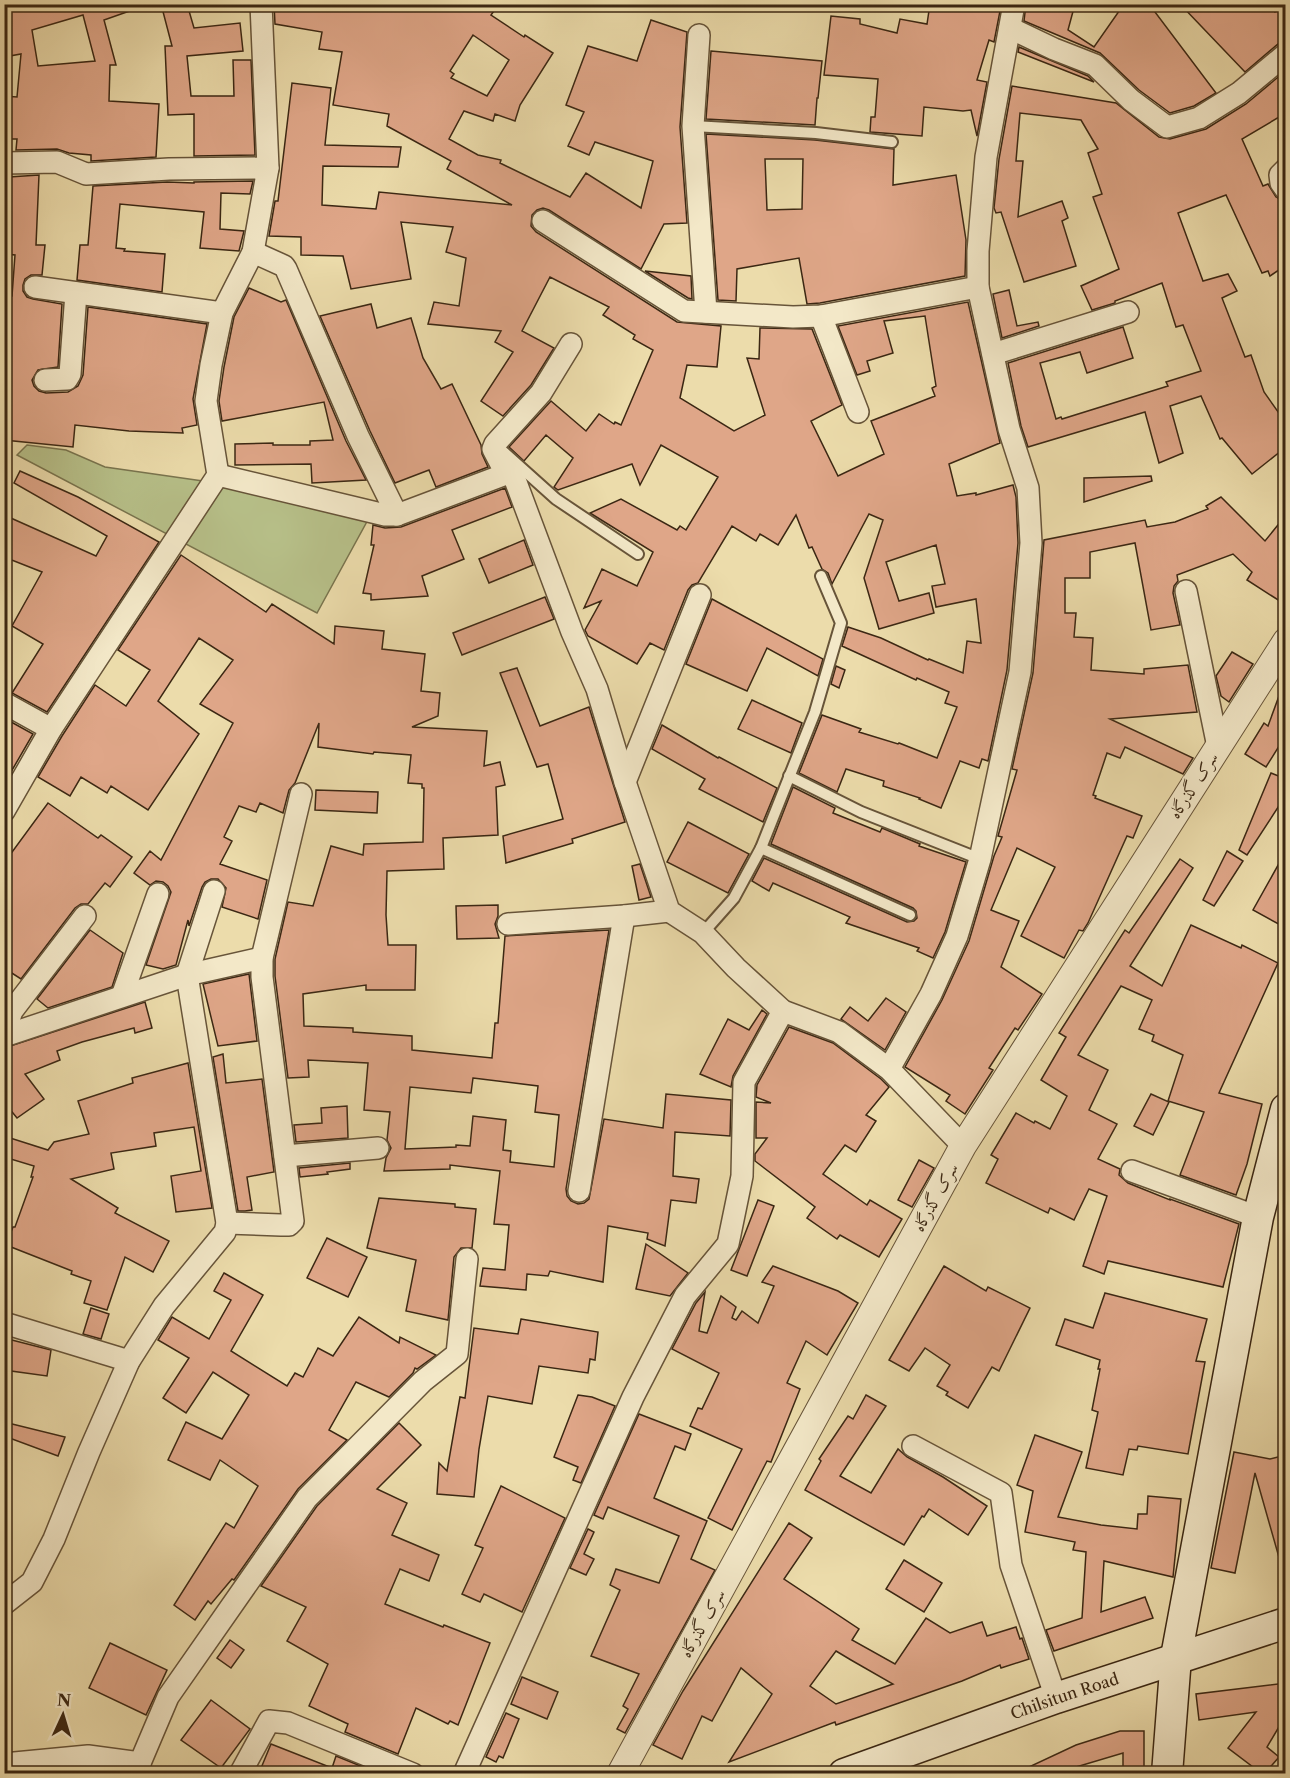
<svg xmlns="http://www.w3.org/2000/svg" width="1290" height="1778" font-family="'Libre Caslon Text',Amiri,serif">
  <rect width="100%" height="100%" fill="#ecdcab"/>
  <filter id="stains"><feTurbulence type="fractalNoise" baseFrequency=".00333" numOctaves="4"/><feColorMatrix values="0 0 0 0 .2 0 0 0 0 .09 0 0 0 0 .02 0 0 0 .5 -.17"/></filter>
  <radialGradient id="worn" r=".72"><stop offset=".6" stop-color="#630" stop-opacity="0"/><stop offset="1" stop-color="#630" stop-opacity=".3"/></radialGradient>
  <polygon fill="#b7c089" stroke="#79744e" stroke-width="1.5" points="27,445 66,450 105,467 224,484 370,516 317,613 17,455"/>
  <g fill="#dfa688" stroke="#3b2713" stroke-width="1.5" fill-rule="evenodd">
    <path d="M 4,4 L 140,4 L 141,7 L 104,20 L 116,65 L 110,65 L 109,101 L 159,104 L 156,157 L 91,161 L 91,155 L 69,153 L 57,149 L 16,150 L 17,139 L 4,139 L 4,96 L 17,97 L 21,54 L 4,57 ZM 83,15 L 95,61 L 38,66 L 32,30 Z"/>
    <polygon points="161,4 187,4 194,28 240,23 243,51 187,56 191,96 234,96 233,60 251,60 255,155 194,156 194,114 168,115 165,46 172,46"/>
    <path d="M 274,4 L 499,4 L 491,15 L 524,37 L 525,35 L 553,53 L 520,105 L 515,121 L 495,114 L 493,121 L 464,111 L 449,139 L 478,155 L 501,160 L 500,163 L 570,197 L 586,173 L 641,208 L 653,161 L 595,142 L 589,155 L 568,146 L 584,112 L 566,105 L 588,46 L 637,61 L 651,20 L 687,32 L 680,127 L 687,223 L 664,224 L 641,269 L 549,210 L 543,208 L 537,210 L 532,215 L 531,226 L 536,232 L 677,322 L 721,326 L 717,367 L 687,365 L 680,398 L 734,431 L 765,415 L 747,358 L 759,359 L 760,328 L 812,329 L 842,405 L 811,421 L 838,476 L 884,454 L 871,421 L 935,396 L 932,388 L 936,386 L 925,316 L 884,321 L 893,353 L 867,361 L 870,371 L 857,375 L 838,326 L 968,302 L 1000,443 L 949,464 L 957,496 L 976,493 L 976,495 L 1013,485 L 1016,497 L 1018,543 L 1007,670 L 988,761 L 982,759 L 979,768 L 960,761 L 941,808 L 919,799 L 920,798 L 883,786 L 884,781 L 846,769 L 837,792 L 799,773 L 822,715 L 861,729 L 859,732 L 898,744 L 899,743 L 937,758 L 957,707 L 945,703 L 949,692 L 917,678 L 916,680 L 842,646 L 848,627 L 881,638 L 928,660 L 929,659 L 963,673 L 967,641 L 981,643 L 976,599 L 936,607 L 932,586 L 945,584 L 936,545 L 886,562 L 899,601 L 929,593 L 934,613 L 879,629 L 864,578 L 883,520 L 869,514 L 832,584 L 828,573 L 822,569 L 812,547 L 809,548 L 796,515 L 778,545 L 760,534 L 756,541 L 732,526 L 698,583 L 692,585 L 688,590 L 664,650 L 650,643 L 637,664 L 588,636 L 585,630 L 601,601 L 584,608 L 602,569 L 637,586 L 653,552 L 590,513 L 621,499 L 677,530 L 680,526 L 686,530 L 718,477 L 661,445 L 640,485 L 632,464 L 558,490 L 554,487 L 573,458 L 546,435 L 524,461 L 509,447 L 551,401 L 586,431 L 599,414 L 614,424 L 615,422 L 621,425 L 653,350 L 633,339 L 635,335 L 603,315 L 609,307 L 550,277 L 522,331 L 554,348 L 531,385 L 503,416 L 481,401 L 513,352 L 495,342 L 501,331 L 428,324 L 434,302 L 459,306 L 466,258 L 446,252 L 453,227 L 401,222 L 411,279 L 351,289 L 343,256 L 301,255 L 301,237 L 269,236 L 275,201 L 278,201 L 292,83 L 331,88 L 325,145 L 401,147 L 398,167 L 323,166 L 322,205 L 376,209 L 379,192 L 512,205 L 447,169 L 451,161 L 387,126 L 389,114 L 333,105 L 342,52 L 319,49 L 322,32 L 275,24 ZM 473,35 L 509,60 L 487,96 L 451,78 L 454,74 L 450,71 Z"/>
    <polygon points="930,4 997,4 1001,6 994,42 989,40 977,80 987,82 977,136 971,110 963,111 924,107 922,136 870,132 871,117 875,117 878,79 824,75 831,16 860,19 860,24 897,33 900,19 927,24"/>
    <polygon points="1026,4 1075,4 1068,30 1094,47 1124,4 1149,4 1216,93 1194,106 1170,113 1139,90 1100,53 1024,21"/>
    <polygon points="1180,4 1270,4 1275,12 1286,4 1286,42 1278,44 1245,72"/>
    <polygon points="1019,47 1088,76 1094,82 1018,52"/>
    <polygon points="711,51 822,61 818,98 817,98 815,125 706,119"/>
    <polygon points="1283,73 1286,76 1286,113 1242,139 1263,186 1268,184 1276,197 1286,202 1286,265 1270,276 1268,271 1262,273 1226,195 1178,213 1203,281 1228,274 1237,291 1222,298 1245,357 1251,355 1264,392 1286,423 1286,447 1252,474 1222,438 1220,439 1201,396 1170,406 1183,453 1159,463 1145,412 1028,447 1021,426 1008,363 1123,327 1133,358 1087,373 1080,352 1040,363 1056,419 1061,417 1062,419 1168,386 1166,382 1201,371 1183,325 1176,327 1162,283 1115,301 1115,303 1092,310 1081,286 1119,269 1093,197 1102,194 1088,153 1098,149 1081,120 1020,113 1016,161 1023,161 1018,217 1062,201 1068,218 1062,221 1076,266 1024,282 1001,212 996,213 994,208 999,159 1012,86 1116,103 1159,137 1170,139 1206,129 1246,104"/>
    <path d="M 706,134 L 815,140 L 894,149 L 893,185 L 956,175 L 966,240 L 965,276 L 820,303 L 807,304 L 799,258 L 737,269 L 736,301 L 718,300 ZM 765,159 L 803,159 L 802,209 L 767,210 Z"/>
    <polygon points="39,175 36,245 45,245 42,275 31,275 25,279 23,285 23,291 27,297 33,299 62,304 58,367 38,370 32,380 34,386 39,391 46,393 68,392 78,386 83,375 88,307 207,324 193,399 197,425 182,428 183,433 129,431 75,425 73,447 4,440 4,295 12,296 15,255 6,254 9,177"/>
    <polygon points="253,181 250,194 221,193 220,229 244,231 239,251 200,248 204,212 120,204 116,248 125,249 124,251 165,254 162,292 77,280 80,245 88,245 93,186 167,182 194,183 194,182"/>
    <polygon points="645,271 691,276 692,299 688,298"/>
    <polygon points="249,288 281,302 286,300 346,441 366,480 312,483 311,464 235,465 235,444 273,443 273,445 310,445 310,441 333,440 324,402 222,421 219,401 224,367 234,317"/>
    <polygon points="1009,290 1017,326 1038,322 1039,326 1002,338 993,294"/>
    <polygon points="371,304 377,328 411,318 423,358 441,389 452,384 481,445 482,454 488,467 436,487 429,470 395,483 370,431 320,316"/>
    <polygon points="20,471 78,497 159,542 47,712 12,693 43,644 12,626 42,572 4,557 4,515 96,556 107,536 14,483"/>
    <polygon points="1151,476 1152,481 1084,502 1084,478"/>
    <polygon points="505,488 512,507 452,530 464,559 422,576 428,596 371,600 371,594 363,593 374,545 371,545 373,525 385,528 401,527"/>
    <polygon points="1221,497 1265,541 1286,515 1286,605 1247,580 1252,572 1233,554 1177,575 1178,581 1174,586 1173,593 1180,625 1151,630 1135,543 1090,552 1090,578 1065,578 1065,613 1076,613 1074,637 1093,638 1091,670 1144,674 1144,669 1188,665 1197,712 1110,719 1193,758 1183,774 1125,747 1120,758 1107,753 1093,795 1096,796 1095,798 1142,816 1133,838 1127,836 1088,923 1083,931 1079,930 1064,958 1021,936 1055,867 1017,848 991,910 1019,921 1001,967 1042,994 1018,1030 1015,1028 989,1068 993,1070 965,1114 946,1101 950,1095 905,1067 942,1000 969,941 994,856 1002,837 998,836 1017,770 1012,769 1033,673 1044,540 1145,520 1147,527 1175,522 1208,509 1206,506"/>
    <polygon points="524,540 533,565 489,583 479,559"/>
    <path d="M 181,555 L 266,612 L 272,604 L 334,644 L 335,626 L 384,631 L 382,649 L 425,654 L 421,691 L 440,693 L 438,716 L 412,727 L 487,731 L 484,766 L 500,762 L 505,785 L 496,787 L 498,835 L 443,838 L 444,869 L 387,871 L 386,915 L 388,945 L 416,945 L 415,990 L 366,990 L 366,985 L 303,994 L 304,1026 L 353,1028 L 353,1032 L 412,1036 L 412,1050 L 492,1058 L 495,1023 L 498,1023 L 505,936 L 609,930 L 566,1189 L 567,1196 L 571,1201 L 578,1204 L 584,1203 L 589,1199 L 604,1119 L 663,1128 L 666,1094 L 731,1100 L 730,1136 L 675,1132 L 673,1176 L 699,1179 L 696,1203 L 671,1200 L 665,1246 L 647,1239 L 648,1233 L 608,1226 L 603,1282 L 550,1271 L 548,1276 L 527,1274 L 526,1290 L 480,1286 L 483,1268 L 505,1270 L 509,1225 L 494,1224 L 500,1171 L 450,1165 L 450,1169 L 384,1171 L 386,1158 L 391,1148 L 387,1140 L 390,1112 L 364,1110 L 368,1063 L 308,1060 L 309,1077 L 288,1078 L 275,976 L 275,959 L 288,902 L 313,906 L 331,846 L 363,855 L 364,844 L 423,842 L 424,788 L 422,788 L 422,784 L 408,783 L 411,755 L 374,752 L 373,754 L 318,747 L 319,723 L 295,783 L 289,790 L 283,813 L 260,803 L 256,812 L 239,806 L 224,837 L 232,841 L 220,864 L 267,880 L 258,919 L 222,907 L 226,888 L 218,879 L 211,879 L 205,882 L 202,887 L 189,926 L 188,920 L 176,965 L 163,969 L 146,965 L 171,892 L 168,886 L 163,882 L 156,881 L 150,885 L 134,873 L 150,851 L 161,860 L 233,723 L 200,704 L 233,660 L 199,638 L 158,701 L 199,734 L 148,810 L 111,786 L 107,793 L 81,777 L 70,796 L 38,777 L 62,736 L 95,685 L 126,706 L 150,670 L 118,650 ZM 473,1078 L 538,1086 L 535,1112 L 559,1115 L 554,1167 L 510,1162 L 511,1151 L 503,1150 L 506,1120 L 473,1116 L 470,1146 L 456,1145 L 456,1147 L 405,1149 L 410,1087 L 471,1093 Z"/>
    <polygon points="545,597 554,619 462,655 453,633"/>
    <polygon points="712,599 823,659 818,676 767,648 747,691 686,664"/>
    <polygon points="1232,652 1253,664 1229,702 1221,696 1216,676"/>
    <polygon points="836,666 845,670 839,688 831,684"/>
    <polygon points="517,668 540,726 589,707 625,822 572,839 573,843 506,863 503,836 563,819 548,764 537,767 500,673"/>
    <polygon points="1283,685 1286,685 1286,735 1266,767 1245,754 1264,723 1268,726"/>
    <polygon points="752,700 802,723 791,753 738,729"/>
    <polygon points="4,718 33,734 4,784"/>
    <polygon points="662,725 718,758 719,757 777,788 763,822 699,789 705,779 652,749"/>
    <polygon points="1271,773 1286,779 1286,795 1247,855 1239,850"/>
    <polygon points="793,787 835,808 833,813 880,832 882,828 920,844 919,846 966,862 945,932 933,958 917,951 919,948 846,923 850,917 773,883 769,891 752,881 764,858 907,922 914,921 917,918 916,911 913,908 771,844"/>
    <polygon points="316,790 378,792 377,813 315,810"/>
    <polygon points="48,803 98,838 101,835 132,857 110,887 105,883 88,904 81,904 75,908 21,979 4,968 4,863"/>
    <polygon points="688,822 749,854 728,893 667,862"/>
    <polygon points="1227,851 1243,861 1214,906 1203,900"/>
    <polygon points="1286,851 1286,928 1253,910"/>
    <polygon points="1180,859 1193,868 1130,966 1162,986 1191,925 1241,948 1242,945 1278,963 1219,1093 1262,1104 1247,1164 1236,1195 1180,1175 1204,1112 1168,1101 1183,1055 1152,1041 1154,1035 1139,1029 1152,1000 1121,986 1078,1055 1108,1070 1089,1110 1117,1124 1098,1159 1120,1169 1119,1175 1128,1183 1170,1200 1170,1199 1239,1224 1223,1287 1108,1261 1104,1274 1083,1266 1107,1196 1089,1189 1074,1220 1050,1208 1048,1213 986,1183 998,1159 991,1155 1016,1113 1034,1123 1035,1121 1050,1129 1067,1096 1041,1080 1066,1037 1059,1033 1125,930 1129,933"/>
    <polygon points="640,864 651,897 639,900 632,866"/>
    <polygon points="498,905 498,916 495,924 499,938 457,939 456,906"/>
    <polygon points="90,930 123,953 112,987 48,1008 37,999"/>
    <polygon points="249,974 257,1041 218,1046 203,984"/>
    <polygon points="886,998 906,1012 885,1050 841,1019 850,1007 868,1021"/>
    <polygon points="145,1002 152,1028 135,1033 134,1028 82,1042 57,1051 60,1060 25,1074 44,1099 17,1118 4,1102 4,1048"/>
    <polygon points="762,1010 767,1014 733,1076 731,1087 700,1074 728,1019 749,1030"/>
    <polygon points="789,1027 833,1043 881,1079 889,1087 866,1115 876,1121 856,1152 845,1145 823,1174 867,1205 870,1200 902,1219 879,1257 840,1235 837,1239 807,1218 815,1207 755,1161 755,1154 767,1138 756,1138 756,1102 771,1103 756,1097 757,1085"/>
    <polygon points="223,1054 226,1083 262,1079 274,1172 247,1177 252,1210 245,1211 238,1211 213,1057"/>
    <polygon points="188,1063 212,1208 176,1212 171,1176 201,1171 194,1127 154,1133 156,1146 111,1153 114,1169 71,1179 118,1208 115,1213 169,1241 153,1272 125,1257 107,1310 84,1303 91,1281 71,1274 72,1271 6,1245 13,1227 15,1227 33,1177 31,1177 34,1166 4,1157 4,1136 48,1150 54,1142 89,1134 78,1101 133,1083 132,1078"/>
    <polygon points="1151,1094 1169,1102 1153,1135 1134,1126"/>
    <polygon points="347,1106 348,1138 296,1142 294,1125 322,1123 321,1108"/>
    <polygon points="919,1160 934,1168 912,1207 898,1200"/>
    <polygon points="350,1163 350,1169 327,1172 328,1174 300,1177 299,1168"/>
    <polygon points="379,1198 455,1204 455,1207 476,1209 472,1248 461,1248 454,1257 448,1320 406,1311 416,1260 367,1248"/>
    <polygon points="758,1200 774,1206 747,1276 731,1270"/>
    <polygon points="327,1238 367,1257 348,1297 307,1278"/>
    <polygon points="646,1244 688,1273 670,1296 636,1289"/>
    <polygon points="773,1266 838,1291 858,1303 827,1355 806,1341 787,1383 800,1389 771,1462 767,1461 732,1530 708,1518 742,1449 690,1426 698,1408 702,1409 719,1373 672,1349 696,1303 705,1292 699,1331 707,1333 721,1296 736,1307 732,1318 736,1320 742,1311 758,1323 774,1286 762,1282"/>
    <polygon points="944,1266 986,1291 988,1287 1030,1308 999,1371 992,1367 968,1408 946,1395 948,1392 937,1386 950,1365 925,1348 909,1371 889,1360"/>
    <polygon points="224,1273 263,1295 231,1351 287,1386 295,1373 303,1377 318,1348 333,1356 359,1317 399,1343 400,1337 436,1355 417,1369 415,1368 413,1373 389,1397 356,1382 329,1430 347,1440 298,1489 234,1580 232,1579 211,1604 208,1601 195,1620 174,1605 226,1523 234,1528 258,1486 220,1460 210,1480 168,1460 186,1422 222,1439 249,1395 213,1372 186,1413 163,1398 189,1358 158,1340 172,1317 209,1339 231,1300 214,1291"/>
    <polygon points="1105,1293 1207,1319 1196,1361 1205,1362 1188,1454 1138,1446 1137,1450 1129,1449 1123,1475 1086,1468 1098,1412 1092,1410 1100,1369 1098,1369 1100,1360 1056,1345 1065,1319 1093,1328"/>
    <polygon points="91,1308 109,1314 101,1339 83,1334"/>
    <polygon points="521,1319 598,1332 595,1360 590,1359 588,1373 539,1366 532,1404 488,1396 479,1449 474,1497 437,1494 439,1463 447,1471 460,1397 465,1398 474,1328 518,1334"/>
    <polygon points="4,1338 51,1350 47,1376 4,1370"/>
    <polygon points="578,1395 592,1397 615,1406 581,1483 573,1480 578,1467 554,1457"/>
    <polygon points="866,1395 886,1406 840,1476 871,1493 898,1449 907,1457 943,1477 987,1506 968,1535 929,1509 924,1517 922,1516 904,1545 805,1490 821,1461 819,1459 848,1416 853,1419"/>
    <polygon points="639,1414 691,1434 685,1450 675,1446 654,1498 707,1521 691,1559 715,1570 625,1733 617,1729 628,1709 623,1706 639,1674 591,1656 620,1590 610,1585 616,1569 659,1583 679,1536 608,1507 603,1519 594,1515"/>
    <polygon points="4,1422 65,1437 58,1456 4,1436"/>
    <polygon points="399,1423 421,1445 377,1489 407,1503 392,1535 439,1555 429,1581 400,1569 385,1604 443,1627 444,1625 490,1643 458,1725 450,1721 448,1724 416,1708 398,1754 345,1732 348,1724 309,1706 328,1664 287,1641 306,1607 261,1586 317,1506"/>
    <polygon points="1035,1435 1082,1452 1058,1517 1101,1525 1137,1529 1138,1514 1147,1514 1148,1496 1181,1499 1173,1577 1104,1561 1101,1612 1145,1597 1153,1618 1054,1651 1046,1630 1082,1618 1086,1552 1073,1550 1075,1542 1025,1532 1033,1491 1017,1485"/>
    <polygon points="1234,1452 1270,1459 1286,1455 1286,1560 1280,1561 1255,1473 1235,1573 1211,1568"/>
    <polygon points="501,1486 565,1518 522,1612 484,1594 480,1602 462,1594 483,1548 475,1545"/>
    <path d="M 789,1523 L 812,1538 L 784,1579 L 859,1629 L 852,1640 L 895,1664 L 926,1618 L 950,1633 L 982,1622 L 987,1636 L 1016,1627 L 1020,1639 L 1022,1638 L 1029,1659 L 1001,1668 L 1000,1665 L 962,1681 L 836,1725 L 835,1722 L 729,1762 L 772,1694 L 741,1668 L 712,1721 L 702,1716 L 682,1759 L 653,1745 L 683,1691 ZM 836,1651 L 851,1660 L 893,1684 L 836,1704 L 810,1686 Z"/>
    <polygon points="588,1529 594,1532 584,1554 594,1559 586,1575 570,1568"/>
    <polygon points="904,1560 942,1583 924,1612 886,1589"/>
    <polygon points="230,1640 244,1650 231,1668 217,1658"/>
    <polygon points="110,1643 167,1670 146,1715 89,1688"/>
    <polygon points="522,1677 558,1692 547,1719 511,1704"/>
    <polygon points="1286,1683 1286,1715 1267,1747 1279,1757 1265,1773 1261,1773 1228,1748 1256,1712 1199,1720 1196,1694"/>
    <polygon points="211,1700 250,1729 221,1768 181,1740"/>
    <polygon points="506,1713 519,1719 503,1758 499,1756 496,1762 486,1757"/>
    <polygon points="1120,1731 1144,1731 1144,1773 1123,1773 1123,1753 1056,1773 1016,1773 1076,1745"/>
    <polygon points="271,1744 332,1768 336,1756 378,1773 259,1773"/>
  </g>
  <g fill="none" stroke-linecap="round" stroke-linejoin="round">
    <g stroke="#675439" stroke-width="14">
      <g id="service">
        <polyline points="693,126 816,133 892,142"/>
        <polyline points="498,447 556,499 638,554"/>
        <polyline points="789,776 861,812 980,859"/>
        <polyline points="761,848 910,915"/>
        <polyline points="703,933 734,898 761,848 815,712 841,623 821,576"/>
      </g>
    </g>
    <g stroke="#675439" stroke-width="24">
      <g id="minor">
        <polyline points="1010,28 1054,49 1095,65 1131,100 1167,127 1199,118 1239,93 1286,54"/>
        <polyline points="699,35 693,126 706,312"/>
        <polyline points="4,163 57,162 86,174 169,169 268,168"/>
        <polyline points="1286,169 1280,175 1281,183 1286,190"/>
        <polyline points="543,221 684,311 793,317 821,316 978,287"/>
        <polyline points="253,252 284,266 286,269 358,436 397,515"/>
        <polyline points="35,287 222,313"/>
        <polyline points="821,316 858,412"/>
        <polyline points="571,344 541,393 495,444 493,449 506,474 514,477 572,632 597,689 625,782 669,911 703,933 736,968 783,1011 839,1032 889,1069 963,1146"/>
        <polyline points="993,354 1128,312"/>
        <polyline points="45,380 67,379 70,374 76,293"/>
        <polyline points="218,475 385,515 397,515 506,474"/>
        <polyline points="1186,591 1218,747"/>
        <polyline points="4,703 51,729"/>
        <polyline points="625,782 700,595"/>
        <polyline points="4,811 51,729 218,475 206,401 211,365 222,313 253,252 268,168 261,4"/>
        <polyline points="508,924 624,916 669,911"/>
        <polyline points="122,996 158,894"/>
        <polyline points="4,1034 12,1011 85,916"/>
        <polyline points="4,1036 187,975 262,958"/>
        <polyline points="889,1069 931,994 957,936 980,859 1020,672 1031,543 1028,488 1009,429 978,287 978,251 986,157 1014,4"/>
        <polyline points="285,1156 378,1148"/>
        <polyline points="1132,1171 1258,1217"/>
        <polyline points="579,1191 624,916"/>
        <polyline points="227,1223 281,1225 289,1225 293,1221 262,977 262,958 301,794"/>
        <polyline points="4,1323 129,1361"/>
        <polyline points="913,1446 1001,1493 1011,1565 1056,1698"/>
        <polyline points="4,1604 32,1582 54,1539 89,1452 129,1361 164,1306 225,1232 227,1223 187,975 214,891"/>
        <polyline points="4,1764 88,1756 140,1763"/>
        <polyline points="140,1774 140,1763 168,1697 307,1498 423,1381 457,1354 467,1259"/>
        <polyline points="240,1774 269,1721 288,1723 413,1774"/>
        <polyline points="464,1774 633,1397 685,1296 728,1244 742,1176 744,1082 783,1011"/>
      </g>
    </g>
    <g stroke="#675439" stroke-width="28">
      <polyline id="tertiary" points="620,1774 963,1146 1286,641"/>
    </g>
    <g stroke="#3b2713" stroke-width="33">
      <g id="secondary">
        <path id="s1" d="M 844,1774 L 1056,1698 L 1286,1623"/>
        <polyline points="1167,1774 1176,1657 1258,1217 1286,1109"/>
      </g>
    </g>
    <use href="#service" stroke="#f3e8c8" stroke-width="10"/>
    <use href="#minor" stroke="#f3e8c8" stroke-width="21"/>
    <use href="#tertiary" stroke="#f3e8c8" stroke-width="26"/>
    <use href="#secondary" stroke="#f3e8c8" stroke-width="30"/>
  </g>
  <g text-anchor="middle" stroke-width="4.5" stroke-linejoin="round" paint-order="stroke">
    <g font-size="16" fill="#3b2713" stroke="#f3e8c8">
      <text transform="translate(1193 785) rotate(-57)" y="6">سرک گذرگاه</text>
      <text transform="translate(935 1197) rotate(-61)" y="6">سرک گذرگاه</text>
      <text transform="translate(702 1623) rotate(-61)" y="6">سرک گذرگاه</text>
      <text dy="6" stroke="none"><textPath href="#s1" startOffset="234">Chilsitun Road</textPath></text>
    </g>
  </g>
  <rect width="1290" height="1778" fill="none" stroke="#ecdcab" stroke-width="24"/>
  <rect x="6" y="6" width="1278" height="1766" fill="none" stroke="#3b2713" stroke-width="3"/>
  <rect x="12" y="12" width="1266" height="1754" fill="none" stroke="#3b2713" stroke-width="1.5"/>
  <g transform="translate(63 1715) rotate(4)" stroke="#f3e8c8" stroke-width="4.5" paint-order="stroke">
  <path d="M0-4.5L10 22L0 15L-10 22Z" fill="#3b2713"/>
  <text y="-9" font-size="16" font-weight="bold" text-anchor="middle" fill="#3b2713">N</text>
  </g>
  <rect width="100%" height="100%" filter="url(#stains)"/>
  <rect width="100%" height="100%" fill="url(#worn)"/>
</svg>
